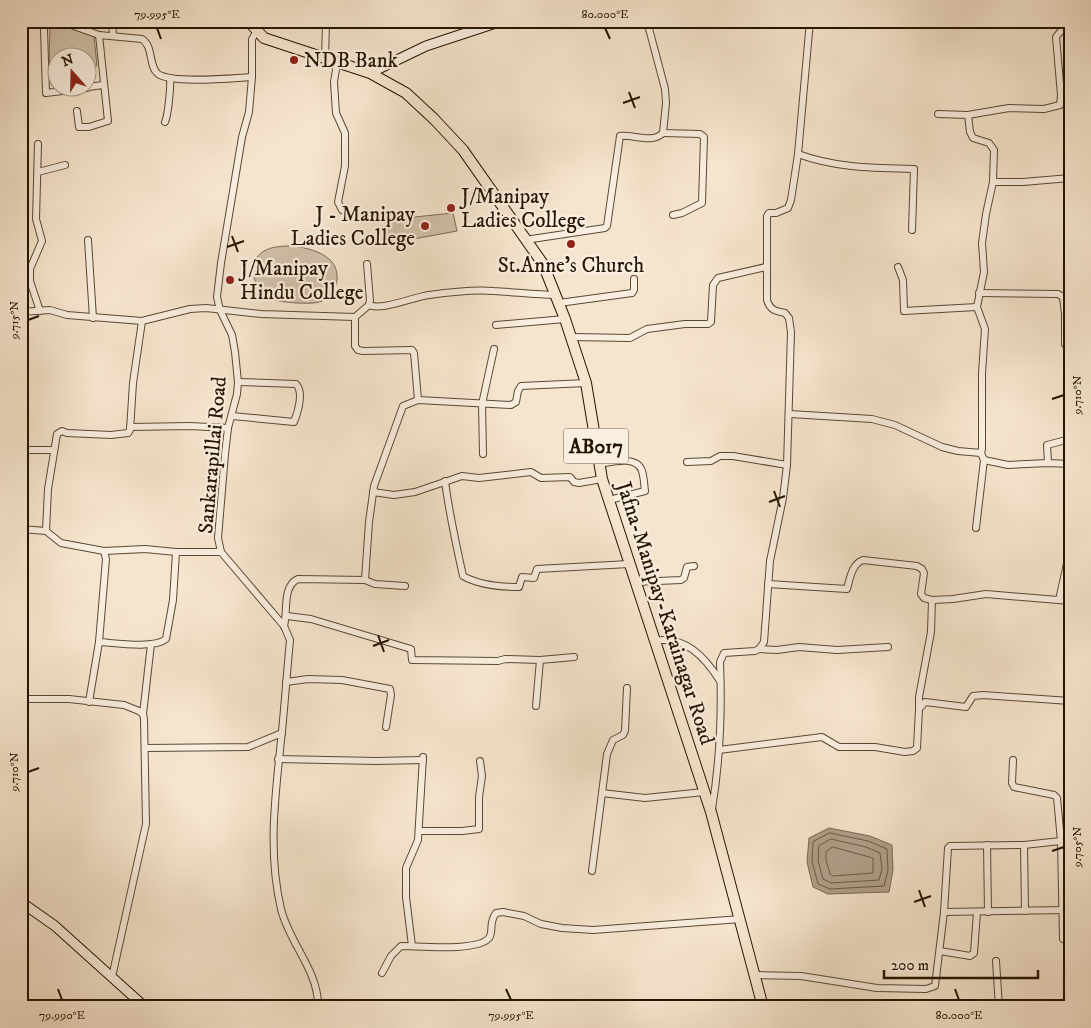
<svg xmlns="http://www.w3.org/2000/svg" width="1091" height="1028" font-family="'IM FELL DW Pica',serif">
  <rect width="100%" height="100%" fill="#f6e5ce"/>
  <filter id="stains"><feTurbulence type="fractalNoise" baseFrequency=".004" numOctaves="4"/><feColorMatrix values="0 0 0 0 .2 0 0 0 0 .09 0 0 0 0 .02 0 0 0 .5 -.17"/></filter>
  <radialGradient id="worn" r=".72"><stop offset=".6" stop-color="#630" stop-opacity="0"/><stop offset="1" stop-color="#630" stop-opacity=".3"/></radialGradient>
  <g fill="#d2c1ab" stroke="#7c6a56">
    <polygon points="50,21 106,21 106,26 93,27 97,66 88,67 88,58 58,58 57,68 49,68"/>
    <polygon points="453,213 457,231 408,240 387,241 386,220"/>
    <path d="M 294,246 C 306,248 320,251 329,259 C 344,272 337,297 319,302 C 312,304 303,303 296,303 C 288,302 277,302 270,298 C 253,288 245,263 264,251 C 273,246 284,246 294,246 Z"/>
  </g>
  <polygon fill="#af9e88" stroke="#786752" points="829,828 870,836 892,845 893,870 889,892 828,894 813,887 807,862 809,838"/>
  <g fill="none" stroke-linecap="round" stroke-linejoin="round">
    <g stroke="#6a5944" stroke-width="1">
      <polygon points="830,833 868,841 887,849 888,870 884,886 830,889 818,884 812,861 813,842"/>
      <polygon points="831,839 866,847 880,853 882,869 879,880 831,883 823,879 818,861 819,846"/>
      <polygon points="833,847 873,858 873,873 833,876 830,874 826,860 826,852"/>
    </g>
    <g stroke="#594834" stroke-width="8">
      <g id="minor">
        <polyline points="45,21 44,30 46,93 87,88"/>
        <path d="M 60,21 L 99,35 L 142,39 C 154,47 148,66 158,74 C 173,84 233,78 252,77"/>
        <polyline points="112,21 113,36"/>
        <path d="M 257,31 L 252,39 L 252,77 L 249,112 L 242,137 L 221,263 L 217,297 L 220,310 L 232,335 L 235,352 L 238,382 L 237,394 L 228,428 L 225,454 L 218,538 L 221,552 L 284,626 L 290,640 C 287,671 285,701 282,731 C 276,790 267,850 281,909 C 289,943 319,971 318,1007"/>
        <polyline points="325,59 326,23 327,21"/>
        <polyline points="337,63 334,82 336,113 345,133 345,166 338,202 342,210"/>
        <polyline points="88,87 103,85"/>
        <polyline points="77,111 79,127 89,127 108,121 99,35"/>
        <polyline points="938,114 968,115 1009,108 1044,109 1060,105 1061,95 1056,37 1060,32 1070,26"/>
        <polyline points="968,115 970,132 973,138 989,143 994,150 993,182 986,214 982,243 984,272 977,307 985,329 982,373 982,449 981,453 984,460 976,528"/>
        <path d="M 165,122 C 168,116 171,86 170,78"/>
        <polyline points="663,133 700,134 704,137 702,203 682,213 673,215"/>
        <polyline points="38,144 36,219 42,241 30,269 30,281 40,311"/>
        <path d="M 798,154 C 835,168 875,168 914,169 L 912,230"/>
        <polyline points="38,172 65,165"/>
        <polyline points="993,182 1023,182 1070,178"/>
        <polyline points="88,240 93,318"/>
        <path d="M 525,240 L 605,228 L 607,226 L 620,136 C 633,134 652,144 663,133 L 666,103 L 665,89 L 647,21"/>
        <polyline points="367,264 370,300 369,305 355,317 355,346 358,350 363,351 412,350 414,353 418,400"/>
        <polyline points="898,267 903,280 904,311 977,307"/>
        <polyline points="979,293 1058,294 1063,297 1065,314 1065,344 1070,344"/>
        <polyline points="559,303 632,293 634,290 634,279"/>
        <path d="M 369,305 C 382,311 413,297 429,295 C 450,292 473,289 494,291 C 515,292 535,295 556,295"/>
        <polyline points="21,312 50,310 67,315 142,321 190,309 206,308 261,314 355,317"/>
        <polyline points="496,325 565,319"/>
        <polyline points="571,337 630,338 647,329 685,324 708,324 711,322 713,285 718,278 766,267"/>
        <polyline points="790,414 872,419 895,425 942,447 958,451 981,453"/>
        <path d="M 232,416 L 294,422 C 298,412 304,392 296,384 L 238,382"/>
        <polyline points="130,427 190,426 228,428"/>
        <polyline points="21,450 53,450"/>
        <polyline points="483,454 482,404 494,349"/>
        <polyline points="984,460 1008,465 1048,463 1070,464"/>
        <polyline points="687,462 711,461 720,456 733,456 787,465"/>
        <polyline points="1048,463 1047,445 1070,439"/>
        <path d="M 599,464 C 612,462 637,455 642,471 C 644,477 644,484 645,491 L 609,500"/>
        <path d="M 445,481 C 449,513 456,544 463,576 C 479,585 501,587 519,587 L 522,577 L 534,578 L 537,569 L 629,564"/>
        <polyline points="373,492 394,495 415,492 462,476 479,478 531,472 541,478 570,477 574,482 579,483 602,479"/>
        <polyline points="21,529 46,531 61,543 104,551 145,549 176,552 221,552"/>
        <polyline points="46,531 48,489 57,434 62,431 67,433 111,435 128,433 130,430 133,383 142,321"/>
        <polyline points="365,580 375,584 405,586"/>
        <polyline points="635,582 681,580 684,578 687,567 694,566"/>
        <path d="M 768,584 L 847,589 C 850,578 852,564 863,560 L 917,566 L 922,569 L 924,573 L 921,594 L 924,598 L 932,600 L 953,599 L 986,594 L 1070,601"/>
        <polyline points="1059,600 1070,550"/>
        <polyline points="287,616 311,619 411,649 412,660 498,661 505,659 540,660 574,657"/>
        <path d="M 284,626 C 288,611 282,586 298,579 L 365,580 L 369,522 L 374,486 L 403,406 L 418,400 L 511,405 L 516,402 L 518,391 L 521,386 L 586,383"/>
        <path d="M 654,641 C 685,635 705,657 720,681"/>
        <path d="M 99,642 C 115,643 154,649 166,639 L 173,600 L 176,552"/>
        <polyline points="759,649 777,650 799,647 837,650 888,647"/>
        <polyline points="286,682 308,679 342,680 390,689 391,695 386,727"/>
        <polyline points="21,699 69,699 124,705 139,711 143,714 144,719 146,824 112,977"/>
        <polyline points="89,702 99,642 106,559 104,551"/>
        <polyline points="536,706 540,660"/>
        <polyline points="919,709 919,697 931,632 932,600"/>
        <polyline points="143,714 151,644"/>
        <polyline points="145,748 248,747 282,733"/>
        <polyline points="719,750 822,737 839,747 875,747 905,752 913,751 917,748 919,709 925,702 966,707 973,696 983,695 1070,701"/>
        <polyline points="278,759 376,761 423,760"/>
        <polyline points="1013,760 1012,783 1014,787 1054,795 1057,798 1061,841 1063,939 1070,942"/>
        <polyline points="602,793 645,798 704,792"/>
        <path d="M 712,809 C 720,761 722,711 720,662 L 724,653 L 755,651 L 759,649 L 764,642 L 770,561 L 783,498 L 787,465 L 791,332 L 789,318 L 785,313 C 775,311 770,310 767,300 L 767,216 L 769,213 L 776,213 L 788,208 L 791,200 L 798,154 L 810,21"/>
        <polyline points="419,831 462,831 479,829 479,797 482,776 480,761"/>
        <polyline points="987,845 988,912"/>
        <polyline points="1024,845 1025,911"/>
        <polyline points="592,871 607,754 613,740 623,735 625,731 627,688"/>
        <polyline points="944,912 1070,910"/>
        <polyline points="412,946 406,897 406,868 418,840 423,757"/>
        <polyline points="940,951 970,956 974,953 977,912"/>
        <polyline points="996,961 999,1007"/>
        <path d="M 382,973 L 391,956 L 401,946 C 419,946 477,952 489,938 C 494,931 488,924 496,913 L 503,912 L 524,916 L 541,924 L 562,928 L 593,930 L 741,919"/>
        <polyline points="755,975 801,976 877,988 926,989 935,986 944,912 948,848 950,846 1024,845 1070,840"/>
      </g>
    </g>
    <g stroke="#251400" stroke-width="11">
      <g id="secondary">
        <polyline points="370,73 426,46 502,21"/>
        <polyline points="21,902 55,926 145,1007"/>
      </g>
    </g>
    <g stroke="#251400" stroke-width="12">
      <polyline id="primary" points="251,21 252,25 264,38 370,73 406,93 434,119 463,150 543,264 565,319 586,383 602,479 711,812 763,1007"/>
    </g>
    <use href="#minor" stroke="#f9eedf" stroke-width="6"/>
    <use href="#secondary" stroke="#f9eedf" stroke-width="9"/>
    <use href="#primary" stroke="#f6e5ce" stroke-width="10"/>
  </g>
  <path fill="none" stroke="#251400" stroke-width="2" d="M 157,28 L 161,39M 605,28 L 610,39M 629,92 L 635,108M 623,103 L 640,97M 232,236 L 238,252M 227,247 L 244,241M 28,320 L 39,316M 1052,399 L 1064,395M 774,491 L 780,507M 769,502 L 785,496M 378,635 L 384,652M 373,646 L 389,640M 28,772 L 39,768M 1052,851 L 1064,847M 919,890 L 925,907M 914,902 L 931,896M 58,989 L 62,1000M 506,989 L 511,1000M 955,989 L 959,1000"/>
  <g fill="#8f2418" stroke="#f9eedf" stroke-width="2">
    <circle cx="294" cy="60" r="5"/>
    <circle cx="451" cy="208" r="5"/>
    <circle cx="425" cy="226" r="5"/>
    <circle cx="571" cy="244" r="5"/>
    <circle cx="230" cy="280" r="5"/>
  </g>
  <g text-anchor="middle" stroke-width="4.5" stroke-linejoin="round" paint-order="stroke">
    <rect fill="#f9eedf" stroke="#655543" stroke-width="1" x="563.5" y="428.5" width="65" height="35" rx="4"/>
    <g font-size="20" font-weight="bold" fill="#251400">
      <text x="596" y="453">AB017</text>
    </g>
    <g font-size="21" fill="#251400" stroke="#f9eedf" text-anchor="start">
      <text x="304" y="67">NDB Bank</text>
      <text x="461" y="203">J/Manipay<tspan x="461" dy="24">Ladies College</tspan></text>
      <text x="415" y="221" text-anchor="end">J - Manipay<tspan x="415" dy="24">Ladies College</tspan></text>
      <text x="571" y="272" text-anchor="middle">St.Anne's Church</text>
      <text x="240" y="275">J/Manipay<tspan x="240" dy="24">Hindu College</tspan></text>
    </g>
    <g font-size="21" fill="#251400" stroke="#f9eedf">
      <text transform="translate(212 455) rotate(-85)" y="7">Sankarapillai Road</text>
      <text transform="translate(666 613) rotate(72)" y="7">Jafna-Manipay-Karainagar Road</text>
    </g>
  </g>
  <rect width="1091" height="1028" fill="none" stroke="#f6e5ce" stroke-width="55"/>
  <g transform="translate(72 72) rotate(340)"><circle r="24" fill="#f9eedf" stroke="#a49786"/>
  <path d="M0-4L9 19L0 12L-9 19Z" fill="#8f2418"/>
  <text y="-8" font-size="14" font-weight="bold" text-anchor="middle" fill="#251400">N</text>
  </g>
  <path d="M884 970v8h154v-8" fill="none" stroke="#251400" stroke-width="2.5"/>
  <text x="891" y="970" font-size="15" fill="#251400" stroke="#f9eedf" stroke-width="4" paint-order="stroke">200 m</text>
  <rect x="28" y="28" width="1036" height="972" fill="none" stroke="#251400" stroke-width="2"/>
  <g font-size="12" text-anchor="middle" fill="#251400">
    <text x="157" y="18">79.995°E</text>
    <text x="605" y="18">80.000°E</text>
    <text transform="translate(14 320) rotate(-90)" y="4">9.715°N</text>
    <text transform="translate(1077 395) rotate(-90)" y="4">9.710°N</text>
    <text transform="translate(14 772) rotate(-90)" y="4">9.710°N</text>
    <text transform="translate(1077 847) rotate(-90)" y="4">9.705°N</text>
    <text x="62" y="1019">79.990°E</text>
    <text x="511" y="1019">79.995°E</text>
    <text x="959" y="1019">80.000°E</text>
  </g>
  <rect width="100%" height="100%" filter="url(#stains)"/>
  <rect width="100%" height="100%" fill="url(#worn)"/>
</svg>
